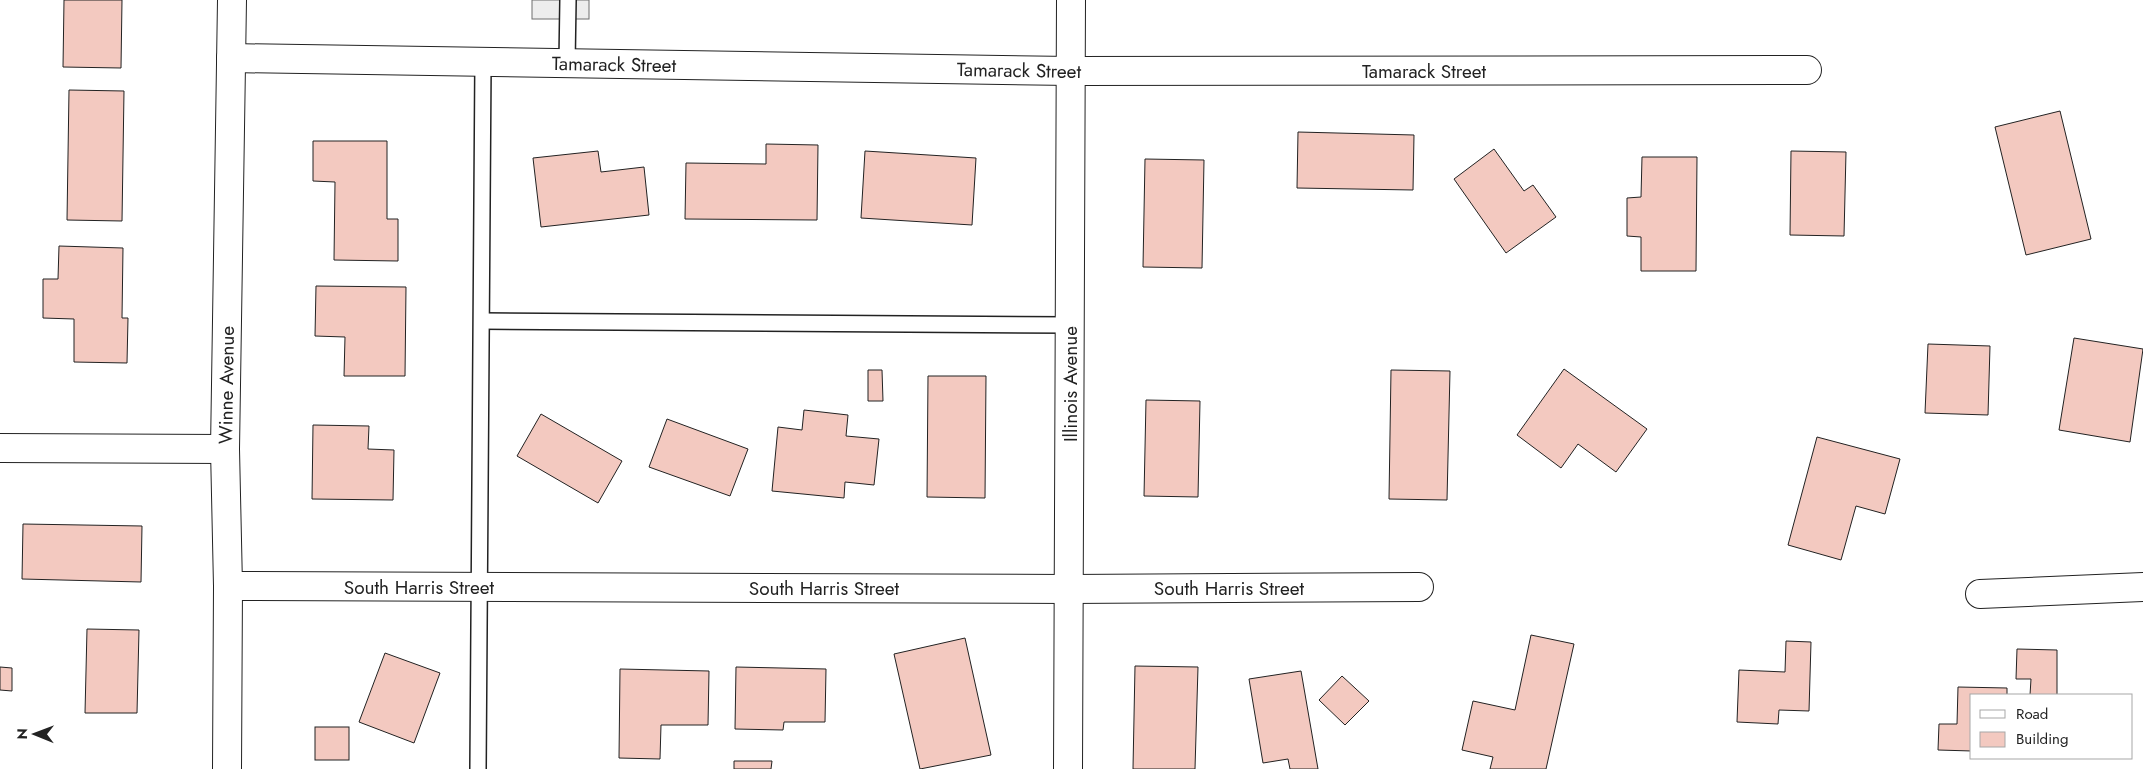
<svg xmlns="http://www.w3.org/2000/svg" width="2143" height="769" font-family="Jost,sans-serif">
  <rect width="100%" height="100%" fill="#fff"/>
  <rect fill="#ededed" stroke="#6f6f6f" x="532" y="0" width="57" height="19"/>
  <g fill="#f3c9c0" stroke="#222">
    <polygon points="64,0 122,0 121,68 63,67"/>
    <polygon points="69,90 124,91 122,221 67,220"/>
    <polygon points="2060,111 2091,239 2026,255 1995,127"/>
    <polygon points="1298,132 1414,135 1413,190 1297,188"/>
    <polygon points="313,141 387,141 387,219 398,219 398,261 334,260 335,182 313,181"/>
    <polygon points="766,144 818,145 817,220 685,219 686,163 766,164"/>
    <polygon points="1494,149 1524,191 1533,185 1556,217 1506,253 1454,179"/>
    <polygon points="598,151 601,172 644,167 649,215 541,227 533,158"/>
    <polygon points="865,151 976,158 972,225 861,218"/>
    <polygon points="1791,151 1846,152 1844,236 1790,235"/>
    <polygon points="1642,157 1697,157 1696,271 1641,271 1641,237 1627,236 1627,198 1641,197"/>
    <polygon points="1145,159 1204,160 1202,268 1143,267"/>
    <polygon points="59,246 123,248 122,318 128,318 127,363 74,362 74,319 43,318 43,279 58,279"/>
    <polygon points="316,286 406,287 405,376 344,376 345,337 315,336"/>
    <polygon points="2074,338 2143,349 2130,442 2059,430"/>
    <polygon points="1928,344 1990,346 1988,415 1925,413"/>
    <polygon points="1564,369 1647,429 1616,472 1578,444 1561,468 1517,435"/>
    <polygon points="868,370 882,370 883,401 868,401"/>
    <polygon points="1391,370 1450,371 1447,500 1389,499"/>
    <polygon points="928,376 986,376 985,498 927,497"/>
    <polygon points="1146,400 1200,401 1198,497 1144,496"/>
    <polygon points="804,410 848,415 846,436 879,439 874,485 845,482 844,498 772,491 778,427 802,430"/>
    <polygon points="541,414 622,461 598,503 517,456"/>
    <polygon points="667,419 748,449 730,496 649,467"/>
    <polygon points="313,425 369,426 368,449 394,450 393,500 312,499"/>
    <polygon points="1817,437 1900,459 1885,514 1856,506 1841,560 1788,545"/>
    <polygon points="23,524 142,526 141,582 22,579"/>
    <polygon points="87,629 139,630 137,713 85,713"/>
    <polygon points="1531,635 1574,644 1546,769 1490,769 1493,757 1462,750 1473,701 1515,710"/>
    <polygon points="965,638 991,755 920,769 894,654"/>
    <polygon points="1786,641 1811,642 1809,711 1779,710 1778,724 1737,722 1739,670 1785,672"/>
    <polygon points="2017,649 2057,650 2057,695 2030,695 2031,679 2016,679"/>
    <polygon points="385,653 440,673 414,743 359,722"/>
    <polygon points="1135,666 1198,667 1195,769 1133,769"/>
    <polygon points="0,667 12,668 12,691 0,690"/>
    <polygon points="736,667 826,669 825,722 784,722 783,730 735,729"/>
    <polygon points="620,669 709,671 708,725 661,725 660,759 619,758"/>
    <polygon points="1301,671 1318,769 1290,769 1288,759 1263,763 1249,679"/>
    <polygon points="1342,676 1369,701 1345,725 1319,700"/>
    <polygon points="1958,687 2007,688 2007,695 1972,695 1972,751 1938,750 1939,724 1957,724"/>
    <rect x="315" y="727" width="34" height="33"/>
    <polygon points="734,761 772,761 771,769 734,769"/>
  </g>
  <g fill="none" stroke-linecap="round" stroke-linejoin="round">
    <g stroke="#222" stroke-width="18">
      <g id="lane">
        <polyline points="567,63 568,0"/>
        <polyline points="482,321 1070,325"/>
        <polyline points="478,769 483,62"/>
      </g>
    </g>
    <g stroke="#222" stroke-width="30">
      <g id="street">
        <polyline points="231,58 1071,71 1807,70"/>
        <polyline points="0,448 225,449"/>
        <polyline points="228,586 1069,589 1419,587"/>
        <polyline points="1980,594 2143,587"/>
        <polyline points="227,769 228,586 225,449 232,0"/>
        <polyline points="1068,769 1071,0"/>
      </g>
    </g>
    <use href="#lane" stroke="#fff" stroke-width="15"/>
    <use href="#street" stroke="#fff" stroke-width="28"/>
  </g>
  <g text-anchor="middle" stroke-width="4" stroke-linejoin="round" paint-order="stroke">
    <g font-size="19" fill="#222" stroke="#fff">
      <text transform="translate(614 64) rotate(1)" y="7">Tamarack Street</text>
      <text transform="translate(1019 70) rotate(1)" y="7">Tamarack Street</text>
      <text x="1424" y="78">Tamarack Street</text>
      <text transform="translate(1070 384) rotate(-90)" y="7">Illinois Avenue</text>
      <text transform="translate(226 385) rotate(-89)" y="7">Winne Avenue</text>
      <text x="419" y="594">South Harris Street</text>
      <text x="824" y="595">South Harris Street</text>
      <text x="1229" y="595">South Harris Street</text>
    </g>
  </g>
  <rect x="1970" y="694" width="162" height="65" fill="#ffffff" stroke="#a7a7a7"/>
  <rect x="1980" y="710" width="25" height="8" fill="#ffffff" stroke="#a7a7a7"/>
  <text x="2016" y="719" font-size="15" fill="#222222">Road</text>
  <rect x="1980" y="732" width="25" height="15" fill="#f3c9c0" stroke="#a7a7a7"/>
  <text x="2016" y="744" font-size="15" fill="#222222">Building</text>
  <g transform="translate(35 734) rotate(271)" stroke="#ffffff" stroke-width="4" paint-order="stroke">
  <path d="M0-4L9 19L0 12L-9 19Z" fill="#222222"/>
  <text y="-8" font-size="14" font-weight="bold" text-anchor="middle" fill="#222222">N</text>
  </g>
</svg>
